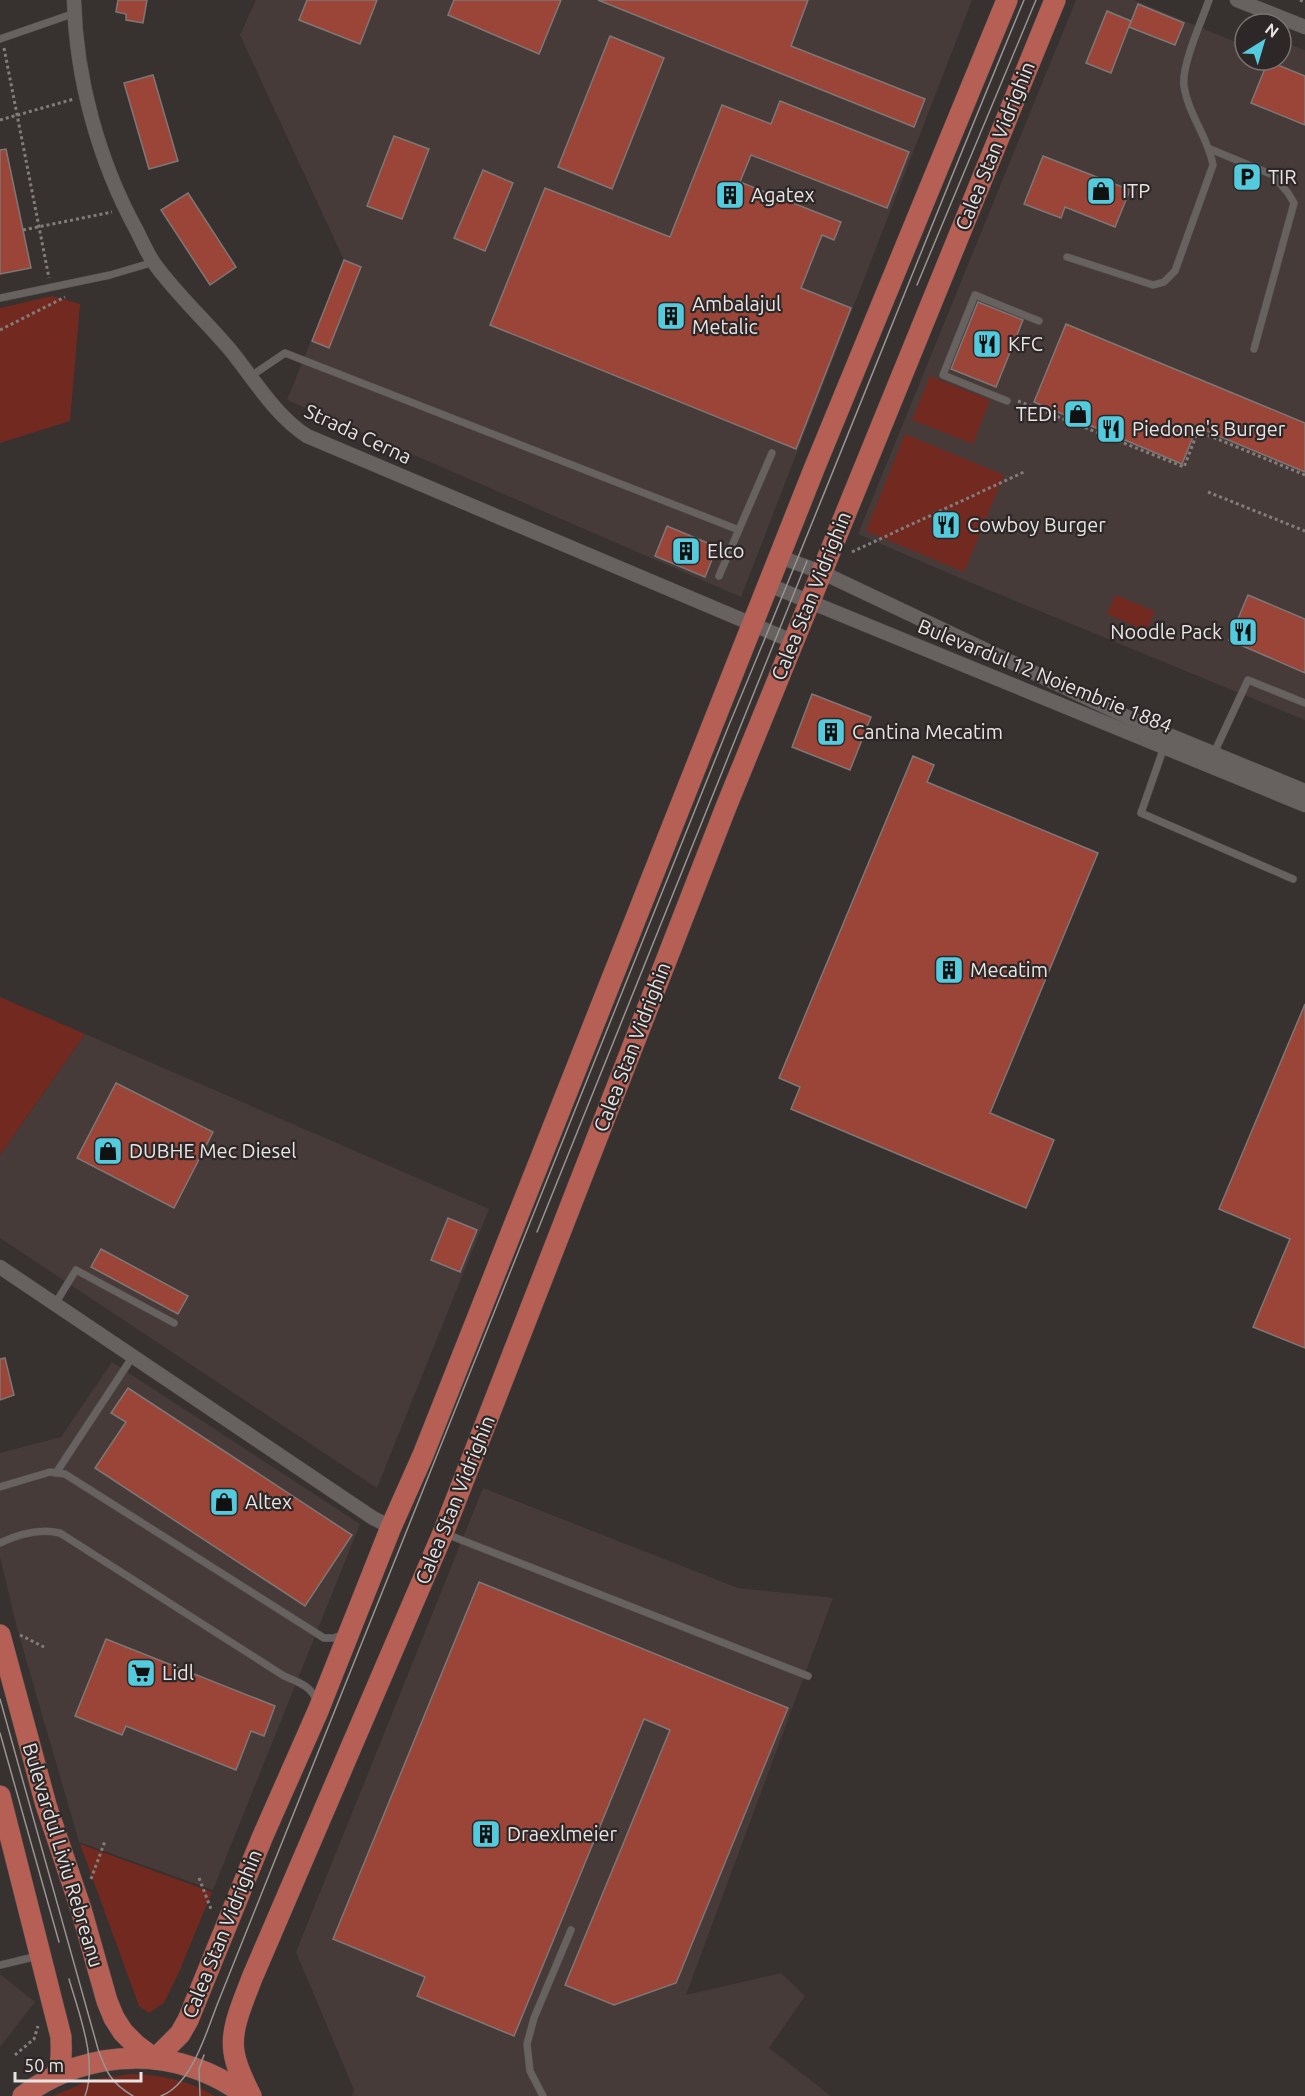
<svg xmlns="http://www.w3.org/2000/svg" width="1305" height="2096" font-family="Ubuntu,sans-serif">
  <rect width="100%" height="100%" fill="#373130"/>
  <g fill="#473b39">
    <polygon points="256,0 972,0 741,597 287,400 344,260 240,35"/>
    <polygon points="1076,0 1134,0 1245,46 1245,60 1281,60 1281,55 1290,45 1305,50 1305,720 962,579 858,534"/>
    <polygon points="85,1034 489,1209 377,1488 0,1238 0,1155"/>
    <polygon points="112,1362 360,1524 213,1890 79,1842 17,1628 0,1557 0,1453 61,1437"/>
    <polygon points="483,1488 738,1588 833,1598 686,1995 781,1973 805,1996 769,2048 831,2096 352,2096 354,2090 296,1952"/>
    <polygon points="0,1974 35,2002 0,2047"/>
  </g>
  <g fill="#712920">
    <polygon points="52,296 80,304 70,421 0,443 0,308"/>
    <polygon points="930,376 990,400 973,444 912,420"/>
    <polygon points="905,434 1004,475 964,572 866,531"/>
    <polygon points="1115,595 1155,611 1147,631 1107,614"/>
    <polygon points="0,997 85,1034 0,1155"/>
    <polygon points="80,1844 212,1892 179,1972 164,2003 149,2013 139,2006"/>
    <path d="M 131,2074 C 161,2075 189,2080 215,2096 L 53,2096 L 91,2080 Z"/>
  </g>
  <g fill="#9b4539" stroke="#7d7776" stroke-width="1.5">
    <polygon points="118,0 147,0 143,23 126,20 126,14 116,12"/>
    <polygon points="307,0 377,0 360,44 299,20"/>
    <polygon points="454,0 561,0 539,54 448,15"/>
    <polygon points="598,0 808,0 791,46 925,99 914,127"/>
    <polygon points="1138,4 1184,23 1175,45 1129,27"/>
    <polygon points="1107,11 1131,21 1111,73 1086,63"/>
    <polygon points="610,36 664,58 612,189 558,167"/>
    <polygon points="1268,61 1305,76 1305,125 1251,103"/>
    <polygon points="153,75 178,161 149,169 124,83"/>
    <polygon points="780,101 909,152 887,208 751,155 740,182 841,222 834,240 822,235 801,288 851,308 796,449 490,325 545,188 670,237 722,105 771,124"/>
    <polygon points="394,136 429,149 402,219 367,206"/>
    <polygon points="6,149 31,268 0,274 0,150"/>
    <polygon points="1043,156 1130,190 1115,227 1065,207 1061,218 1024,204"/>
    <polygon points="483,170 513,183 485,251 454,238"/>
    <polygon points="188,193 236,267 210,285 161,210"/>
    <polygon points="344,260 361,267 329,348 312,341"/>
    <polygon points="978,302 1023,320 996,387 951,369"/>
    <polygon points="1066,324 1305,423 1305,472 1197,427 1182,464 1034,402"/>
    <polygon points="667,526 717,547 705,577 655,556"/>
    <polygon points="1248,595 1305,619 1305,673 1229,640"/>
    <polygon points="812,694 871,717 850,770 792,747"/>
    <polygon points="913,756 934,765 927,782 1098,853 990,1113 1054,1140 1026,1208 791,1109 800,1087 779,1078"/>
    <polygon points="1305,1004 1305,1348 1253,1327 1290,1239 1219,1209"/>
    <polygon points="116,1083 213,1132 174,1208 77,1158"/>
    <polygon points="448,1218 477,1230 460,1272 431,1260"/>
    <polygon points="101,1249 188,1296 178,1314 91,1267"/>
    <polygon points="5,1358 14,1395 0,1400 0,1359"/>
    <polygon points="128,1388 352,1535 305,1606 95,1468 126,1422 111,1413"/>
    <polygon points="479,1582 788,1708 676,1983 614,2005 565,1985 670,1730 644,1719 514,2036 417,1996 425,1977 333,1939"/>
    <polygon points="106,1639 275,1706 264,1736 251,1731 236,1770 126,1726 122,1735 75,1716"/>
  </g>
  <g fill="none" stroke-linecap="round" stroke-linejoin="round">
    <g stroke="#524e4d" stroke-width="8">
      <g id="service">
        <polyline points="0,39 75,13"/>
        <polyline points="1210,149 1273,175 1288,193 1294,203 1254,349"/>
        <path d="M 1067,257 L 1153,285 L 1164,282 L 1175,271 L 1213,165 C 1208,137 1188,114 1184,86 C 1181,66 1202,20 1209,0"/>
        <polyline points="0,298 110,275 154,262"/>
        <polyline points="251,376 285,353 739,530"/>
        <polyline points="1007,401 943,375 975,295 1039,321"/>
        <polyline points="719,576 772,453"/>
        <polyline points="1164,747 1141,813 1293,879"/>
        <polyline points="1214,753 1248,680 1305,703"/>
        <polyline points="55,1304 76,1270 174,1323"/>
        <polyline points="56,1473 133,1356"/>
        <polyline points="0,1487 50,1472 65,1474 324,1638 334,1638 344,1634"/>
        <polyline points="446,1534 808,1676"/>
        <path d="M 0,1543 C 19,1534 39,1528 60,1533 L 284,1676 C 298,1682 312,1686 317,1702"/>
        <polyline points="0,1965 38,1956"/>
        <polyline points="543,2096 530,2071 527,2044 534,2018 571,1930"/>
      </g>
    </g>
    <g stroke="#524e4d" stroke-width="15">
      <g id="minor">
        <path d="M 74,0 C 76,79 99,162 137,231 C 142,241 147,253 154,263 C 176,294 207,322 232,352 C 255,381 276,416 307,436 L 792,641"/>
        <polyline points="1237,0 1305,27"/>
        <polyline points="780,557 821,572 1142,724 1305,791"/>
        <polyline points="769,585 1305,805"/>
        <polyline points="0,1267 373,1518 391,1527"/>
      </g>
    </g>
    <g stroke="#524e4d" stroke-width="22">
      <g id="primary">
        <polyline points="0,1635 46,1805 81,1909 107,2001 114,2018 123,2032 136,2045 155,2059"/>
        <path d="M 0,1796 L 61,2037 C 61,2052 63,2063 55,2076"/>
        <polyline points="155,2059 180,2034 188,2020 262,1838 318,1711 391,1527 423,1455 814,469 1007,0"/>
        <path d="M 23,2096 C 88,2046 181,2045 246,2096"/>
        <path d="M 251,2096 C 244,2082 236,2067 234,2052 C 230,2028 244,2000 252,1978 L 443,1533 L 726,807 L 1055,0"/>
      </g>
    </g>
    <g stroke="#827d7c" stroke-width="3" stroke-dasharray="3 3" stroke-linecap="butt">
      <polyline points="1300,0 1305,2"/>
      <polyline points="4,48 49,278"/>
      <polyline points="0,120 74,99"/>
      <polyline points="23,230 112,212"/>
      <polyline points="0,330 65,297"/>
      <polyline points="1018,401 1184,467 1198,431 1305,475"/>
      <polyline points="1208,492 1305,531"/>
      <polyline points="852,552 1026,471"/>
      <polyline points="20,1635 44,1647"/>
      <polyline points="199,1878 211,1909"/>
      <polyline points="91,1879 105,1841"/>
      <polyline points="15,2055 34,2039 38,2026"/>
    </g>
    <use href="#service" stroke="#676160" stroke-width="7"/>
    <use href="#minor" stroke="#676160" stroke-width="14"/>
    <use href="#primary" stroke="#b66055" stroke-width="21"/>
    <g stroke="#989493" stroke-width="1.5">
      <polyline points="917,285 1036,0"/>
      <polyline points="537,1232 807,561"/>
      <path d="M 0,1699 L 98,2049 C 106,2072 111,2083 133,2096"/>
      <polyline points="0,1733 59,1942"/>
      <path d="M 69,1979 C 79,2014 98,2061 85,2096"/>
      <path d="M 161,2096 C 193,2084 207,2029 219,2000 L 729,725 C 830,484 924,241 1024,0"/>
      <polyline points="200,2096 199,2069 204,2055"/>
    </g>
  </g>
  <defs>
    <g id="parking-square" transform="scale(1.5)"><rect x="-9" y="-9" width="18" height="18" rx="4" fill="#54cadd" stroke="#2d2727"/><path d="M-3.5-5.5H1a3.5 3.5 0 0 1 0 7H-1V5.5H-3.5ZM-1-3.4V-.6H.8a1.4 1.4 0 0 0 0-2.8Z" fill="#111"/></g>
    <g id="shop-square" transform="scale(1.5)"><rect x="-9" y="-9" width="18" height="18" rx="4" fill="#54cadd" stroke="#2d2727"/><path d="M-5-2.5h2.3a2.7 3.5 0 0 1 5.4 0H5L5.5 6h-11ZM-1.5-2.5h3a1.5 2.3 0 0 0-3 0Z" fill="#111"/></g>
    <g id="building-square" transform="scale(1.5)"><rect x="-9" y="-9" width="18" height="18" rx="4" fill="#54cadd" stroke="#2d2727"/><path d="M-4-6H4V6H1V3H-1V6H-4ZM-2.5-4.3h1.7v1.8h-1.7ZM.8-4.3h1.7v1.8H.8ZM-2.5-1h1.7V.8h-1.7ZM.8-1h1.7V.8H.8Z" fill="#111"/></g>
    <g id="restaurant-square" transform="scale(1.5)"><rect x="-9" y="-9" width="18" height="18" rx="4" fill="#54cadd" stroke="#2d2727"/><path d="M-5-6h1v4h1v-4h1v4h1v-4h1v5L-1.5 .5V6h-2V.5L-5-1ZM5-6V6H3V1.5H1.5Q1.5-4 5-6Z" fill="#111"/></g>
    <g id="supermarket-square" transform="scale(1.5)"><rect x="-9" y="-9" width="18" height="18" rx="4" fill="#54cadd" stroke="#2d2727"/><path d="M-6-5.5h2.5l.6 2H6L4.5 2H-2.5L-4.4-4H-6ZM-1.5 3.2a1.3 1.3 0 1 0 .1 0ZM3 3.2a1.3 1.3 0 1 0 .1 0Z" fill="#111"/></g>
  </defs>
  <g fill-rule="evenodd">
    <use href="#parking-square" x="1247" y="177"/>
    <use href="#shop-square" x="1101" y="191"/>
    <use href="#building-square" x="730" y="195"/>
    <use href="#building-square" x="671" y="316"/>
    <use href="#restaurant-square" x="987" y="344"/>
    <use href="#shop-square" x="1078" y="414"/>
    <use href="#restaurant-square" x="1111" y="429"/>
    <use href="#restaurant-square" x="946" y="525"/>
    <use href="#building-square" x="686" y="551"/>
    <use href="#restaurant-square" x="1243" y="632"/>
    <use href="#building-square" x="831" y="732"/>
    <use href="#building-square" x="949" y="970"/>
    <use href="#shop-square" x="108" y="1151"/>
    <use href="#shop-square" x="224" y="1502"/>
    <use href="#supermarket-square" x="141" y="1673"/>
    <use href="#building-square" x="486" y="1834"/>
  </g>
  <g text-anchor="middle" stroke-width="4.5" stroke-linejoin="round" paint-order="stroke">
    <g font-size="20" fill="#e7e4e3" stroke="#2d2727">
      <text transform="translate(995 146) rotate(-68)" y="7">Calea Stan Vidrighin</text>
      <text transform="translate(358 434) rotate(25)" y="7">Strada Cerna</text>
      <text transform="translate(811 596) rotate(-68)" y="7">Calea Stan Vidrighin</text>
      <text transform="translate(1045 676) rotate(22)" y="7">Bulevardul 12 Noiembrie 1884</text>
      <text transform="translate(632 1047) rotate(-69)" y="7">Calea Stan Vidrighin</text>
      <text transform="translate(455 1500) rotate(-68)" y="7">Calea Stan Vidrighin</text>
      <text transform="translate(63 1855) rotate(73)" y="7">Bulevardul Liviu Rebreanu</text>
      <text transform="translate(222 1934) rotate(-68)" y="7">Calea Stan Vidrighin</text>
    </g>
    <g font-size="20" fill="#e7e4e3" stroke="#2d2727" text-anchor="start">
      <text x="1268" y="184">TIR</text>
      <text x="1122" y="198">ITP</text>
      <text x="751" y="202">Agatex</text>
      <text x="692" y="311">Ambalajul<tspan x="692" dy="23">Metalic</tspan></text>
      <text x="1008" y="351">KFC</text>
      <text x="1057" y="421" text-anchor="end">TEDi</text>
      <text x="1132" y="436">Piedone's Burger</text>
      <text x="967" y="532">Cowboy Burger</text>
      <text x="707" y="558">Elco</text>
      <text x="1222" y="639" text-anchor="end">Noodle Pack</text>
      <text x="852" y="739">Cantina Mecatim</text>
      <text x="970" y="977">Mecatim</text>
      <text x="129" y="1158">DUBHE Mec Diesel</text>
      <text x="245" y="1509">Altex</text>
      <text x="162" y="1680">Lidl</text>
      <text x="507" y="1841">Draexlmeier</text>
    </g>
  </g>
  <g transform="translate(1263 42) rotate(37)"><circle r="28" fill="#2d2727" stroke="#777372" stroke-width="1.5"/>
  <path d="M0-4.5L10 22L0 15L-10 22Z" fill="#54cadd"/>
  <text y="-9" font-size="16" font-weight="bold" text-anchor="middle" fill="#e7e4e3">N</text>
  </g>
  <path d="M15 2072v9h126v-9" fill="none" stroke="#e7e4e3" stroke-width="3"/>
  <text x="24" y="2072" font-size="18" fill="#e7e4e3" stroke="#2d2727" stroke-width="4.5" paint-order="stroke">50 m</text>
</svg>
